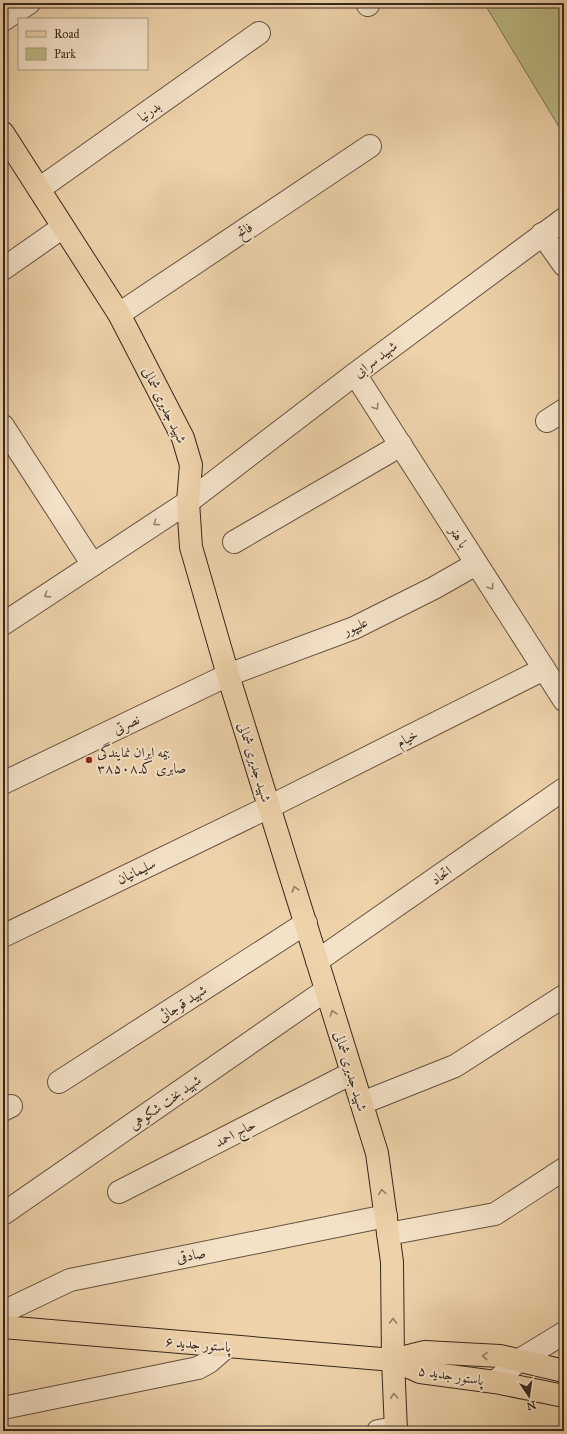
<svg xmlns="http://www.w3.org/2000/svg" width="567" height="1434" font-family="'IM FELL Great Primer',Amiri,serif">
  <rect width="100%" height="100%" fill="#eed2aa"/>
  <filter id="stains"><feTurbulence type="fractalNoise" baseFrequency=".005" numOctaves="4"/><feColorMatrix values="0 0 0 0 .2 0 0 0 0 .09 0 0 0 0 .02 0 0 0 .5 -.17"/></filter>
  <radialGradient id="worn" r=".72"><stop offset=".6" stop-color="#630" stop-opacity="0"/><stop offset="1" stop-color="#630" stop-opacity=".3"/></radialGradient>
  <polygon fill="#bcbb86" stroke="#797252" points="484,3 564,3 564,135"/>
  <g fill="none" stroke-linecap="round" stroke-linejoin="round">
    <g stroke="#645242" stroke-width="24">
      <g id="minor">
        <polyline points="367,3 368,5"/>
        <polyline points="3,20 29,3"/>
        <polyline points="39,189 259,33"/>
        <polyline points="542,234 564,265"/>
        <polyline points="3,269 63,227"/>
        <polyline points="119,314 370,146"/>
        <polyline points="355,374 564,700"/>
        <polyline points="547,421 564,410"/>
        <polyline points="3,426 93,565"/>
        <polyline points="234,542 401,445"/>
        <polyline points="3,624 188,502 355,374 564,219"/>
        <polyline points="3,783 228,675 354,628 434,588 476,564"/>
        <polyline points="3,936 269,807 544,669"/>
        <polyline points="317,961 564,789"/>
        <polyline points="59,1082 306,923"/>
        <polyline points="362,1103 455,1066 564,996"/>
        <polyline points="3,1110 11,1106"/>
        <polyline points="119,1192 352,1073"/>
        <polyline points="3,1214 326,990"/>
        <polyline points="388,1234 495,1214 564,1169"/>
        <polyline points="3,1312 70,1280 386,1216"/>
        <polyline points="495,1382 518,1361 564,1333"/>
        <polyline points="3,1408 198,1368 209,1362 226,1347"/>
        <polyline points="378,1431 396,1428"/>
      </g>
    </g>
    <g stroke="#36281f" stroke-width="24">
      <g id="major">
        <polyline points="3,133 119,314 183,438 191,465 188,502 191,547 228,675 377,1153 392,1262 393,1360 396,1431"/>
        <polyline points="3,1327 393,1360 420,1372 495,1382 564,1396"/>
        <polyline points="393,1360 425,1352 500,1356 564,1371"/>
      </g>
    </g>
    <use href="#minor" stroke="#f4e2c8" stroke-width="22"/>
    <use href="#major" stroke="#eed2aa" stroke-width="22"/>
  </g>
  <defs><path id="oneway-chevron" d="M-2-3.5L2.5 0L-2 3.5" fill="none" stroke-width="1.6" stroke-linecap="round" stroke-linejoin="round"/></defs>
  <g stroke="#958574">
    <use href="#oneway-chevron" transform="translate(376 407) rotate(57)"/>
    <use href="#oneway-chevron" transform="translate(156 523) rotate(146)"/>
    <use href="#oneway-chevron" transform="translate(491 587) rotate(57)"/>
    <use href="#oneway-chevron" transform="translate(47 595) rotate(147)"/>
  </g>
  <g stroke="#927d64">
    <use href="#oneway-chevron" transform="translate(295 889) rotate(-107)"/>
    <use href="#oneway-chevron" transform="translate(333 1013) rotate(-107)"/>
    <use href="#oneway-chevron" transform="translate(382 1192) rotate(-98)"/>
    <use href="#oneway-chevron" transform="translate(393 1321) rotate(-90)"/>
    <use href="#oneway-chevron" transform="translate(485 1356) rotate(-177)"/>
    <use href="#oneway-chevron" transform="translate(394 1396) rotate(-93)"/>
  </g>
  <circle fill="#8f2418" stroke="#f4e2c8" stroke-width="1.5" cx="89" cy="760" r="4"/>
  <g text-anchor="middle" stroke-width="4" stroke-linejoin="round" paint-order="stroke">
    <g font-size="14" fill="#36281f" stroke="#f4e2c8">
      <text transform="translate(149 111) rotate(-35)" y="5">بدرنیا</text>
      <text transform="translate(244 230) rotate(-34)" y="5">فاتح</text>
      <text transform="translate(375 359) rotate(-37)" y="5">شهید سرابی</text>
      <text transform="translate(165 405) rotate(64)" y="5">شهید جدیری شمالی</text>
      <text transform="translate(459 537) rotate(57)" y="5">با هنر</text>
      <text transform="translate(355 626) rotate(-24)" y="5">علیپور</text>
      <text transform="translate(126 724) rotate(-26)" y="5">نصرتی</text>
      <text transform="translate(407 738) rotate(-27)" y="5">خیام</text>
      <text transform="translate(255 762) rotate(73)" y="5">شهید جدیری شمالی</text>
      <text transform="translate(136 871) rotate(-26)" y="5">سلیمانیان</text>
      <text transform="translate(441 875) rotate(-35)" y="5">اتحاد</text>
      <text transform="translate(182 1003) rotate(-33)" y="5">شهید قوجائی</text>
      <text transform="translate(351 1071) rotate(73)" y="5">شهید جدیری شمالی</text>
      <text transform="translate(165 1102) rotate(-35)" y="5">شهید بخت شکوهی</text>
      <text transform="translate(235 1133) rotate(-27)" y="5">حاج احمد</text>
      <text transform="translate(191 1255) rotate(-11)" y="5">صادقی</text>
      <text transform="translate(198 1344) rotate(5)" y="5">پاستور جدید ۶</text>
      <text transform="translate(451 1375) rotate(9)" y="5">پاستور جدید ۵</text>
    </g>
    <g font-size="14" fill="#36281f" stroke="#f4e2c8" text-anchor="start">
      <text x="97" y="757">بیمه ایران نمایندگی<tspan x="97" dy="16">صابری کد۳۸۵۰۸</tspan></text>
    </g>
  </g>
  <rect width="567" height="1434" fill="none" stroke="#eed2aa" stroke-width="16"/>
  <rect x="4" y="4" width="559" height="1426" fill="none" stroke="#36281f" stroke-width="2"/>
  <rect x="8" y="8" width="551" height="1418" fill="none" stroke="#36281f"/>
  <rect x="18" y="18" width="130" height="52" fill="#f4e2c8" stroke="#a89884"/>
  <rect x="26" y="31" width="20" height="6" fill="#eed2aa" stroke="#a89884"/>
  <text x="54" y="38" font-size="12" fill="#36281f">Road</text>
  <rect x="26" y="48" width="20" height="12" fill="#bcbb86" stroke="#a89884"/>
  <text x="54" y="58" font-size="12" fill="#36281f">Park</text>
  <g transform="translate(529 1396) rotate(167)" stroke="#f4e2c8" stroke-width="3" paint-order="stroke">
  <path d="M0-3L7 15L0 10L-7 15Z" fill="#36281f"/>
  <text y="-6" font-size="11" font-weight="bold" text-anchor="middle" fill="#36281f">N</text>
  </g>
  <rect width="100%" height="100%" filter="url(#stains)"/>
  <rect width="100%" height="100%" fill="url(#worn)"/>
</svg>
